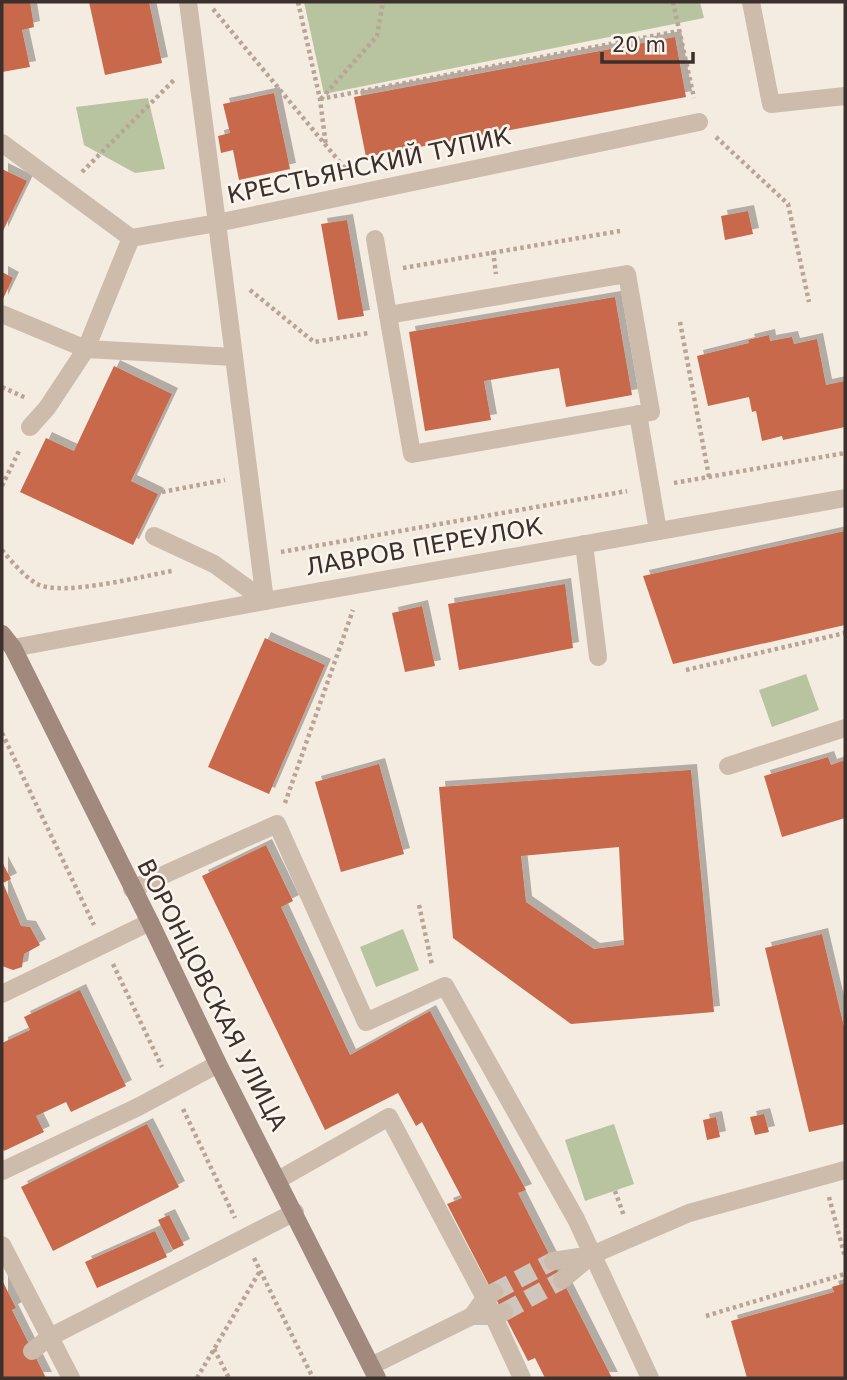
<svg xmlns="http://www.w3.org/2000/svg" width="847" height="1380" font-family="'DejaVu Sans',sans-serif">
  <defs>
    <filter id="shadow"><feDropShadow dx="6" dy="-6" stdDeviation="0" flood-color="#0004"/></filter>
  </defs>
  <rect width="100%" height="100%" fill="#f4ebe1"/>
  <g fill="#b8c4a0">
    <polygon points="304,2 700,2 704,18 324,94"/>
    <polygon points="148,98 165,169 135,173 84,145 76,107"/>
    <polygon points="806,674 819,710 772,727 759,690"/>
    <polygon points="403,929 419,970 376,987 360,947"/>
    <polygon points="614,1124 634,1184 585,1201 565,1140"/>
  </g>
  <g fill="#c8694b" fill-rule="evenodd" filter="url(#shadow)">
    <polygon points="2,2 30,2 34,27 22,30 30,67 2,72"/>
    <polygon points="89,2 149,2 162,63 105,75"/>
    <polygon points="675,37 686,97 366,157 354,97"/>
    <polygon points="274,93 290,169 239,180 233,150 221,153 218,136 230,133 223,104"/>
    <polygon points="2,169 27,181 2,233"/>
    <polygon points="748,211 753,234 725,240 721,216"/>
    <polygon points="347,220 364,316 338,320 321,224"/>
    <polygon points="2,272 13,278 2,301"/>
    <polygon points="615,297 632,395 566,407 559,368 484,381 491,420 425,431 409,332"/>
    <polygon points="769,335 770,341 792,337 794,344 817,339 826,385 845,381 845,427 783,440 782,436 762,441 756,411 752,412 749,397 708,406 697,356 749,343 748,340"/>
    <polygon points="114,366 172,394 131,481 158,494 133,545 20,492 46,438 74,451"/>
    <polygon points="845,531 845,625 673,664 643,576"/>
    <polygon points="565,584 573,648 459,670 448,604"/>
    <polygon points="422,606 435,666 405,672 392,613"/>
    <polygon points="265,638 325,665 269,794 208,767"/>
    <polygon points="828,757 831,765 845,760 845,818 782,837 764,776"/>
    <polygon points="379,764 404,854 341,872 315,782"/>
    <path d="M 691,770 L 714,1012 L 571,1024 L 453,938 L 439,787 ZM 619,847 L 624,945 L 594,949 L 526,902 L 521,856 Z"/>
    <polygon points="266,845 293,901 281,907 350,1055 430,1011 526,1190 518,1193 612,1378 545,1378 535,1358 528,1361 447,1204 462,1198 422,1122 416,1126 398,1093 325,1130 202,876"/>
    <polygon points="2,862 11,879 3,883 21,926 30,927 40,945 24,954 22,967 13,970 2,966"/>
    <polygon points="822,934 845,1031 845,1124 809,1132 765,948"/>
    <polygon points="80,990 126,1086 71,1112 66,1102 36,1116 44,1132 4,1151 2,1146 2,1043 30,1030 24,1017"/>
    <polygon points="764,1114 769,1132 755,1135 750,1117"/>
    <polygon points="716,1117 720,1137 707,1140 703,1120"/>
    <polygon points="147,1124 179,1187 53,1251 21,1187"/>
    <polygon points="169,1215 184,1245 173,1250 158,1220"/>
    <polygon points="155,1231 167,1257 97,1288 85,1262"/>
    <polygon points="2,1280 16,1308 12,1310 46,1378 2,1378"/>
    <polygon points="845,1283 845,1378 747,1378 731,1321 834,1292 832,1287"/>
  </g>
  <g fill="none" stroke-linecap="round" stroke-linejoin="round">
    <g stroke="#cfc6bd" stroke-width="18" stroke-dasharray="18 9" stroke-linecap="butt">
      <polyline points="494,1292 553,1261"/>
      <polyline points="504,1312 562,1280"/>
    </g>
    <g stroke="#b9a596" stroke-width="4.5" stroke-dasharray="3.5 3.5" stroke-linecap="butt">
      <polyline points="298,2 320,99 326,146"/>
      <polyline points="673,2 694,98"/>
      <polyline points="213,9 348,172"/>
      <polyline points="320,99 679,31"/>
      <polyline points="321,99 377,36 383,2"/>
      <polyline points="716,137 788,204 809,302"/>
      <polyline points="82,172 175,79"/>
      <polyline points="493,251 496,274"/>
      <polyline points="403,268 620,231"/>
      <polyline points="250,290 314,342 369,333"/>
      <polyline points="680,322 709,477"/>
      <polyline points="2,387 26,398"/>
      <polyline points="674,483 845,453"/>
      <polyline points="2,486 20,449"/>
      <polyline points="162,492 225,480"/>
      <path d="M 2,550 C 12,562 24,576 37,584 C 62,597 143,576 172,571"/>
      <polyline points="281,552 627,491"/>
      <polyline points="686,670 845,633"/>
      <polyline points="2,733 94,925"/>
      <polyline points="285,803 353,610"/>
      <polyline points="419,905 432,965"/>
      <polyline points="113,964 162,1067"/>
      <polyline points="183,1109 235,1218"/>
      <polyline points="615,1191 624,1216"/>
      <polyline points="829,1197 845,1257"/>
      <polyline points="254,1258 313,1378"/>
      <polyline points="706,1316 845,1274"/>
      <polyline points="214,1349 229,1378"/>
      <polyline points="197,1378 260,1271"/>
    </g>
    <g stroke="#cdbbac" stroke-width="18">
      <polyline points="751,2 771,104 845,96"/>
      <polyline points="2,143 131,238 217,223 188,2"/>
      <polyline points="375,239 388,315"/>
      <polygon points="627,274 651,412 412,454 388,315"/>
      <polyline points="2,314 86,349 234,357"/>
      <polyline points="638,414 658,531"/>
      <polyline points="30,427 47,408 86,349 131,238"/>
      <polyline points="154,536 214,564 265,601"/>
      <polyline points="584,544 598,657"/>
      <polyline points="728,766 845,728"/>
      <polyline points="132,889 277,824 366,1022 445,986 576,1219 650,1378"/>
      <polyline points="2,994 150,922"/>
      <polyline points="2,1171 138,1107 218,1064"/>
      <polyline points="278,1180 389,1117 485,1298 522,1378"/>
      <polyline points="2,1245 71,1378"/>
      <polyline points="32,1351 50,1337 295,1212"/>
    </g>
    <g stroke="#cdbbac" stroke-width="18">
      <polyline points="265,601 217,223 699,122"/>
      <polyline points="13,648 265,601 845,498"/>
      <polyline points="553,1261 592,1255 689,1213 845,1170"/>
      <polyline points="562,1280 592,1255"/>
      <polyline points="472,1316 485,1298 494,1292"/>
      <polyline points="371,1366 472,1316 493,1316 504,1312"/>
    </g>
    <polyline stroke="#a18a7d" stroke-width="18" points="2,634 13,648 150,922 218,1064 377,1378"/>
  </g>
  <g text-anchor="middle" stroke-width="5" stroke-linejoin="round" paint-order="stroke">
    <g font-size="24" fill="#3b302b" stroke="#fbf5ee">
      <text transform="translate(369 166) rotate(-12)" y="8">КРЕСТЬЯНСКИЙ ТУПИК</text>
      <text transform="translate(424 547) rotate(-10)" y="8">ЛАВРОВ ПЕРЕУЛОК</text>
      <text transform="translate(212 995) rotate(63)" y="8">ВОРОНЦОВСКАЯ УЛИЦА</text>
    </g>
  </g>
  <rect width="847" height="1380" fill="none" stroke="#3b302b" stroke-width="7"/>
  <path d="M602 52v10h91v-10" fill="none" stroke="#3b302b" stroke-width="3.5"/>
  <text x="612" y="52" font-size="21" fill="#3b302b" stroke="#fbf5ee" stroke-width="5" paint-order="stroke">20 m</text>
</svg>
